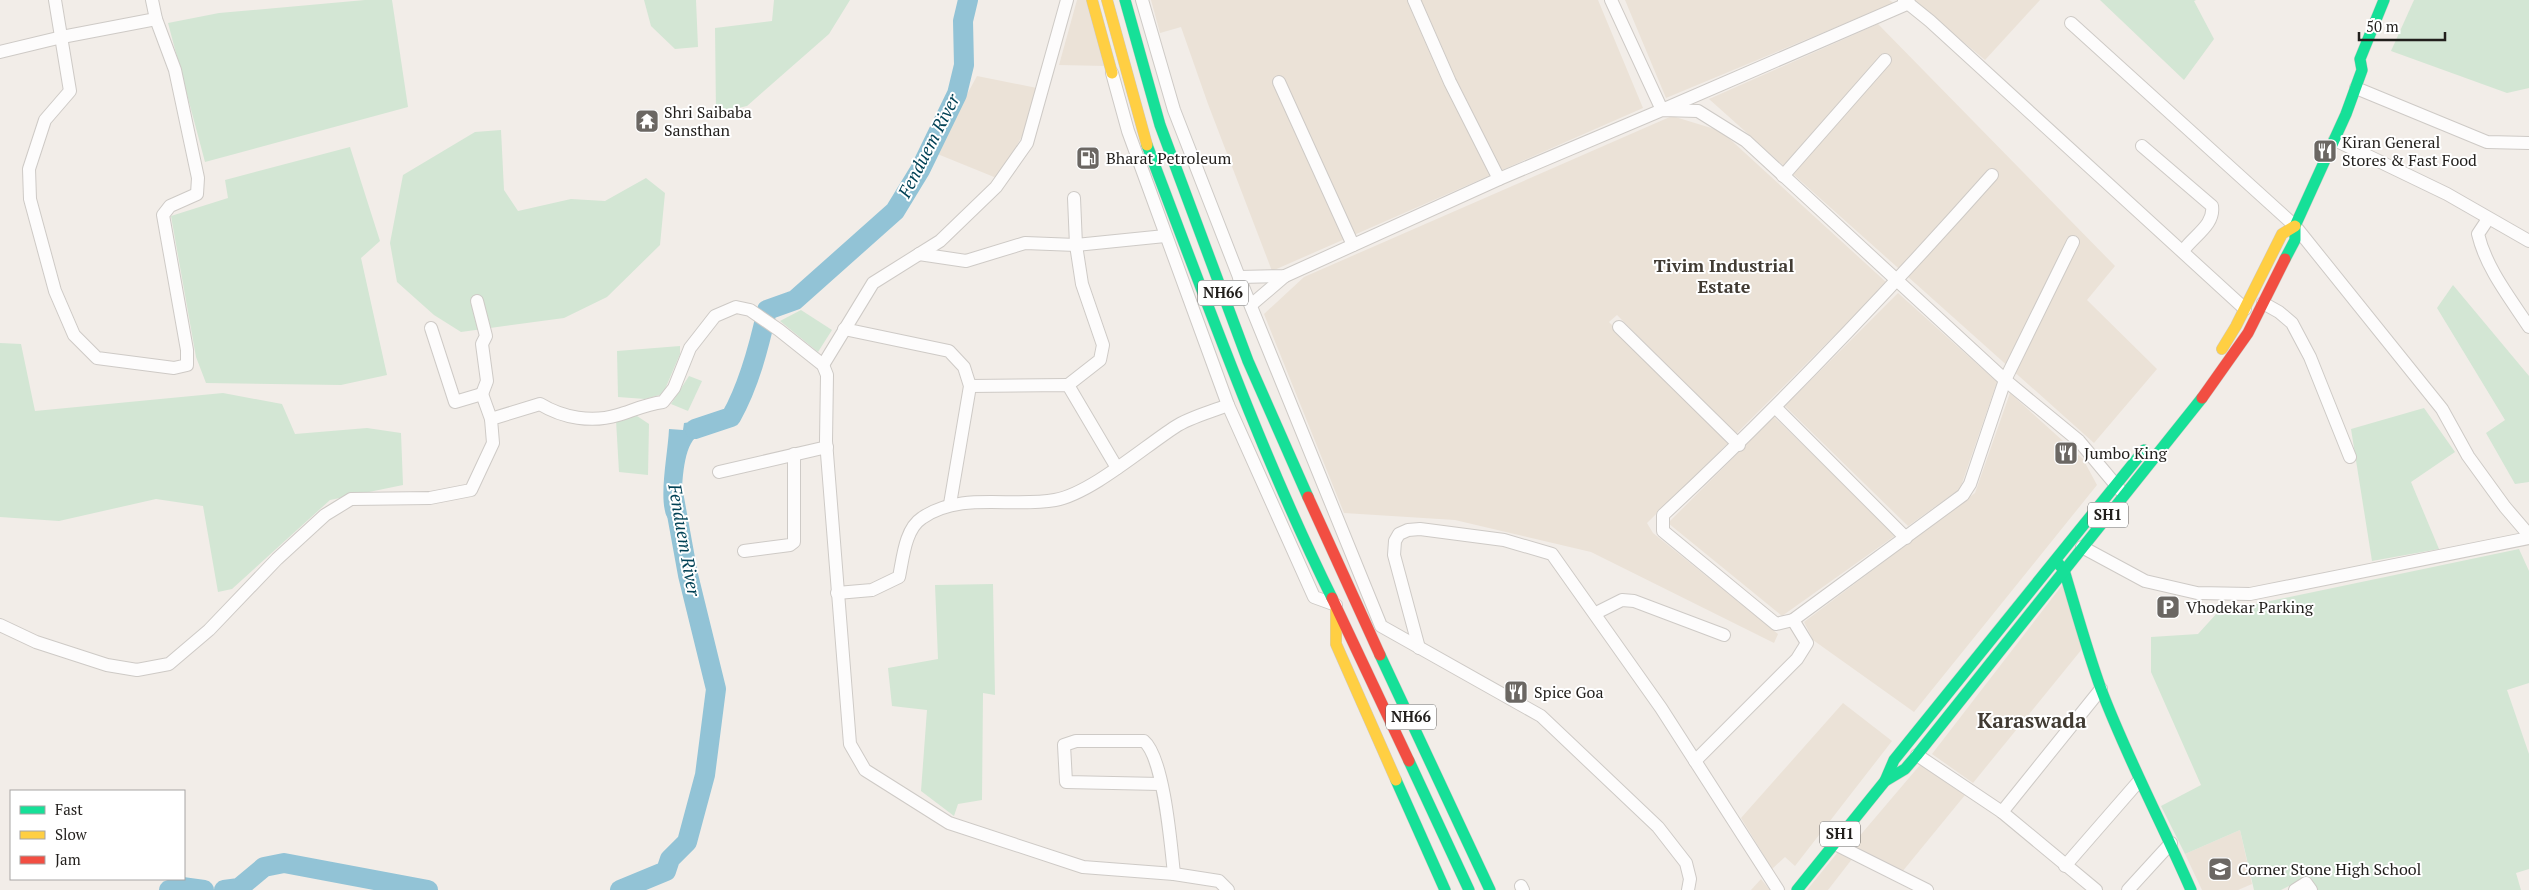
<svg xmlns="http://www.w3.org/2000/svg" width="2529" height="890" font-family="'PT Serif',serif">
  <rect width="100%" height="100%" fill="#f2ede8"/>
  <g fill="#ebe2d7">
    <polygon points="1077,0 1086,0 1106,66 1059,65"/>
    <polygon points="1151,0 1598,0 1643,108 1272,271 1208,104 1181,27 1160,33"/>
    <polygon points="1625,0 1889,0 1894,3 1666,98"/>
    <polygon points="1913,0 2040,0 1985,60"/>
    <polygon points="1878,24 2115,266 2087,300 2157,369 2094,443 1709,99"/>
    <polygon points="977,76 1037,88 1023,134 999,179 935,153"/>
    <polygon points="1672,116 1721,131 1887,283 1736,434 1617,315 1609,322 1728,443 1647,523 1653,533 1778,634 1774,643 1591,552 1455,520 1344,513 1264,314 1304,277"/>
    <polygon points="1898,293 1997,382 1960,489 1908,526 1785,406"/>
    <polygon points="2010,393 2083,459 2097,485 1914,712 1813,640 1804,622 1975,493"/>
    <polygon points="1774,417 1896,535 1782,616 1668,523"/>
    <polygon points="2063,584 2082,649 1973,783 1932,754"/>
    <polygon points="1843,703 1892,741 1795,866 1785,857 1772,869 1741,818"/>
    <polygon points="1920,765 1965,795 1902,872 1852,845"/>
    <polygon points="2240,830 2252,884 2238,890 2202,890 2185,854"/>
    <polygon points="1838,852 1852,859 1828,890 1807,890"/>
    <polygon points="1761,879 1770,890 1751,890"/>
  </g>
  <g fill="#d3e6d4">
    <polygon points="365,0 392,0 408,107 205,162 168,23 219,13"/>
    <polygon points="644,0 696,0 698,47 675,49 651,26"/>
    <polygon points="774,0 850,0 829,34 747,106 716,113 715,28 772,21"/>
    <polygon points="2100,0 2196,0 2194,1 2214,39 2184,80"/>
    <polygon points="2414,0 2529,0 2529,88 2507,93 2391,51"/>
    <polygon points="501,130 504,190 518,211 571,199 605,201 646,178 665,193 660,245 607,297 564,318 461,332 434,315 397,282 390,243 403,175 475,132"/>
    <polygon points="350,147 380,241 361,258 387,375 341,385 206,383 196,357 171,216 228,198 225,180"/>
    <polygon points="2453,285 2529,376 2529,482 2515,484 2486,433 2505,420 2437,308"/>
    <polygon points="801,310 832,330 818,352 780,321"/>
    <polygon points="0,343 21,344 35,411 223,393 282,404 295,434 367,428 401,433 403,485 330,500 232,589 218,592 203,506 156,499 59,521 0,517"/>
    <polygon points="680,346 680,354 663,394 645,399 618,397 617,351"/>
    <polygon points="689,376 702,381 688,411 671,404"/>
    <polygon points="2424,408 2455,452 2411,482 2439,549 2372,561 2351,429"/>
    <polygon points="637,416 649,424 648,475 619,472 616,420"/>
    <polygon points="2519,549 2529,571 2529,683 2507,690 2529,754 2529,869 2516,873 2521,890 2318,890 2307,877 2281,890 2254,890 2240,830 2185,854 2161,806 2201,785 2151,672 2151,637 2198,634 2218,612"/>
    <polygon points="993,584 995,695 983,693 982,800 958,804 954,816 921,791 927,710 892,706 888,668 938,659 935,585"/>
  </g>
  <path fill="#92c3d6" d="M 705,420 L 730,422 L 728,425 C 718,428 703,431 695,438 C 680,453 682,502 681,522 L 677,525 C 671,522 666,518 665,511 C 660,490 668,452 669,429 L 683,430 L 684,423 Z"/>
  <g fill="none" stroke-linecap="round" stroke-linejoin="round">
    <g stroke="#92c3d6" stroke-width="20">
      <path d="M 695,429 L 731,417 C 749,385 759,347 767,310 L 795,300 L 895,211 L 920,170 L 957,94 L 964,65 L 963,21 L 968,0"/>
      <polyline points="169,890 182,887 204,890"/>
      <polyline points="224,890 239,888 264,867 284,863 428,890"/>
      <polyline points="620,890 666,871 670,859 687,842 705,775 716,689 688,575 674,498"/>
    </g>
    <g stroke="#cecac6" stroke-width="14">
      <g id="street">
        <polyline points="55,0 70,91 45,120 29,169 30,199 55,291 74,335 97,358 174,368 187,365 187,350 163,215 170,206 197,194 198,178 175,70 156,19 152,0"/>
        <polyline points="1142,0 1174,110 1239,277 1381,626 1541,716 1658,827 1686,863 1690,879 1688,890"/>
        <polyline points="1414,0 1450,82 1499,179"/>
        <polyline points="1611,0 1662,110 1909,3"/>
        <polyline points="1904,0 1930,21 2245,309"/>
        <polyline points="2071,23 2295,226 2442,409 2468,456 2505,507 2529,535"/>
        <polyline points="0,52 62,37 156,19"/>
        <polyline points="1112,73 1128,131 1228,405 1314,597 1336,605"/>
        <polyline points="1279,82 1353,245"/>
        <polyline points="2356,88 2487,142 2529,143"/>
        <polyline points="2335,140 2447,194 2529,241"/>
        <path d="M 2142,146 L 2212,206 C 2215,225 2193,236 2183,251"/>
        <path d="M 1992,175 C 1887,293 1779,407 1663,515 L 1663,531 L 1776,624 L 1793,620 L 1963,495 L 1970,484 L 2005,380 L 2073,242"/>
        <polyline points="1783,176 1885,60"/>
        <path d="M 2488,219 L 2478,234 C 2486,268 2510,298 2529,327"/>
        <polyline points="919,254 966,261 1025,243 1076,245 1165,236"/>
        <polyline points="1239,277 1285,276 1499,179 1662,110 1698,111 1746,141 2005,380 2079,441 2120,490"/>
        <polyline points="477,301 486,336 482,344 487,381 482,394"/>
        <polyline points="2263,303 2279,312 2292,323 2310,357 2350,457"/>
        <polyline points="1251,305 1285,276"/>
        <polyline points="1619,327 1739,445"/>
        <polyline points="431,328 455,402 482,394 491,419"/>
        <polyline points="844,329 949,351 964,367 970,386 950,504"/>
        <polyline points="823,365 873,283 940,241 996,187 1027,143 1067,0"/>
        <polyline points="1068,385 1100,360 1103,345 1082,284 1076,245 1074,198"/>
        <polyline points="970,386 1068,385 1117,468"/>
        <polyline points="1776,408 1906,538"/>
        <polyline points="719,472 827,447"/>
        <polyline points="2082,547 2145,581 2197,593 2250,594 2529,538"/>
        <polyline points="744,551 790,545 794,542 794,454"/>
        <path d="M 837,593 L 872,590 L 899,577 C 903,558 905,529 922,518 C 961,491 1011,508 1055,500 C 1090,494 1144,447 1175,427 C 1190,417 1211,412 1228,405"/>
        <polyline points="1596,613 1622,600 1634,601 1724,635"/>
        <path d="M 0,625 L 36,642 L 107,665 L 137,670 L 169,664 L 209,630 L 277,559 L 325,515 L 351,499 L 430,498 L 471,490 L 493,443 L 491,419 L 540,404 C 563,418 592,423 618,415 C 634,410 647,404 663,402 L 674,388 L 690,348 L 715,316 L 736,307 L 750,310 L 779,330 L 823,365 L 827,375 L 826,441 L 850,744 L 865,770 L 949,823 L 1083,867 L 1174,874 L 1219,881 L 1228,890"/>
        <polyline points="1419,648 1394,555 1395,541 1399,534 1408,530 1420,529 1504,540 1552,554 1661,708 1778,890"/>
        <polyline points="1917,755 2002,812 2096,890"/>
        <polyline points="1695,761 1797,659 1807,643 1793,620"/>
        <path d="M 1160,784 L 1066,782 L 1064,745 L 1076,741 L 1144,741 C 1164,758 1171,846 1174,874"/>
        <polyline points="2002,812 2101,689"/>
        <polyline points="1833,843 1927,890"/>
        <polyline points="2065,866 2139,781"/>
        <polyline points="1521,886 1523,890"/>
        <polyline points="2128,890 2171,843"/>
        <polyline points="2295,890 2306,883 2311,890"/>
      </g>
    </g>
    <g stroke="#cecac6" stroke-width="12">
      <g id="fast">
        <polyline points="1125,0 1160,125 1248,361 1308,497"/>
        <path d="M 1147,145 C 1205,297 1260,452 1332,598"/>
        <polyline points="2285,259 2295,240 2295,226 2346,114 2362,70 2360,59 2384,0"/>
        <path d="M 2056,561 L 2064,570 C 2076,610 2087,650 2101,689 C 2127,758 2162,823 2191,890"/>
        <polyline points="1380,655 1490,890"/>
        <polyline points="1409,761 1469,890"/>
        <polyline points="1396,780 1445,890"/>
        <polyline points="1885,781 1894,760 2144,450"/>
        <polyline points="1797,890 1885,781 1905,769 1917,755 2202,398"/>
      </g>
    </g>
    <g stroke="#cecac6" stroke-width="12">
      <g id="slow">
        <polyline points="1092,0 1112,73"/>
        <polyline points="1107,0 1147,145"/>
        <polyline points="2222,349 2236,326 2282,234 2295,226"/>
        <polyline points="1336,609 1336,644 1396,780"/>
      </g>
    </g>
    <g stroke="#cecac6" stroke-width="12">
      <g id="jam">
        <polyline points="2202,398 2248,333 2285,259"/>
        <polyline points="1308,497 1380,655"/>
        <polyline points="1332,598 1409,761"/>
      </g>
    </g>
    <use href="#street" stroke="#fdfcfc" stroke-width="12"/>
    <use href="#fast" stroke="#16e098" stroke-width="11"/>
    <use href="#slow" stroke="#ffcf43" stroke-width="11"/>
    <use href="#jam" stroke="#f24e42" stroke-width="11"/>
  </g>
  <defs>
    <g id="temple-square" transform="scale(1.25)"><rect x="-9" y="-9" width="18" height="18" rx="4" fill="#6b6763" stroke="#fff"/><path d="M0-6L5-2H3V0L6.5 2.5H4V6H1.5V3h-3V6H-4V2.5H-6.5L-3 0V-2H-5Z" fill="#fff"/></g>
    <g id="restaurant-square" transform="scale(1.25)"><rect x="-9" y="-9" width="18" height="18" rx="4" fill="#6b6763" stroke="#fff"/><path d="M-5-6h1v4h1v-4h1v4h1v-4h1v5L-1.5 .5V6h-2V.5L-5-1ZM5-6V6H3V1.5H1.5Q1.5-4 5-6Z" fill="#fff"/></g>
    <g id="fuel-square" transform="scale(1.25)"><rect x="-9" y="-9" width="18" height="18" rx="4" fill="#6b6763" stroke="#fff"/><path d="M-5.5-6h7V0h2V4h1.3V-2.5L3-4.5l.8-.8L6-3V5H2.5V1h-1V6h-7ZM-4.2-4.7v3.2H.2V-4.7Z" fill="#fff"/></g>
    <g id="parking-square" transform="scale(1.25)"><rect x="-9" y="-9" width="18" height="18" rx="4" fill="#6b6763" stroke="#fff"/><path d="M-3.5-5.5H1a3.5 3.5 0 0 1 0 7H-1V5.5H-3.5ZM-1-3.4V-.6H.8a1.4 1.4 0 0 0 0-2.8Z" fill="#fff"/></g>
    <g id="school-square" transform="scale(1.25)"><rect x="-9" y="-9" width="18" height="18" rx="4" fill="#6b6763" stroke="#fff"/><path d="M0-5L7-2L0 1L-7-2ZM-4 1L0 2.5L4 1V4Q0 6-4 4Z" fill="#fff"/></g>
  </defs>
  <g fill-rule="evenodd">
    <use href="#temple-square" x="647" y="121"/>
    <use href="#restaurant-square" x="2325" y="151"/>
    <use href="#fuel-square" x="1088" y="158"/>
    <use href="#restaurant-square" x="2066" y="453"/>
    <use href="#parking-square" x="2168" y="607"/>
    <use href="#restaurant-square" x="1516" y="692"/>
    <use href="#school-square" x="2220" y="869"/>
  </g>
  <g text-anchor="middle" stroke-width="4" stroke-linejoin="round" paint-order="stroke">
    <g fill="#fff" stroke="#646260" stroke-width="1">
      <rect x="1198" y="280.5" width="50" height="25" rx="4"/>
      <rect x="2088" y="502.5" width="40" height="25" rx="4"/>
      <rect x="1386" y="704.5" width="50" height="25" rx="4"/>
      <rect x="1820" y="821.5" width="40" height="25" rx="4"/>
    </g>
    <g font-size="15" font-weight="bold" fill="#221f1c">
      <text x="1223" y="298">NH66</text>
      <text x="2108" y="520">SH1</text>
      <text x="1411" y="722">NH66</text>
      <text x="1840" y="839">SH1</text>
    </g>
    <g font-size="16" fill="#221f1c" stroke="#fff" text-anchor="start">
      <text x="664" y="118">Shri Saibaba<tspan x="664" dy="18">Sansthan</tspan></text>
      <text x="2342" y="148">Kiran General<tspan x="2342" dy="18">Stores &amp; Fast Food</tspan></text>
      <text x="1106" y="164">Bharat Petroleum</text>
      <text x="2084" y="459">Jumbo King</text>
      <text x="2186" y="613">Vhodekar Parking</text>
      <text x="1534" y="698">Spice Goa</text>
      <text x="2238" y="875">Corner Stone High School</text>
    </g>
    <g font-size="18" font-style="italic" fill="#004155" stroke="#fff">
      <text transform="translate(929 146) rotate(-63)" y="6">Fenduem River</text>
      <text transform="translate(684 540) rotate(80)" y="6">Fenduem River</text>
    </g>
    <g font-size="18" font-weight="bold" fill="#413b33" stroke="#fff">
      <text x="1724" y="272">Tivim Industrial<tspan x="1724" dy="21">Estate</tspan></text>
    </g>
    <g font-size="21" font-weight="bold" fill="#413b33" stroke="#fff">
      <text x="2032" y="728">Karaswada</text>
    </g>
  </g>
  <rect x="10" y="790" width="175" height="90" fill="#ffffff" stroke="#a7a5a4"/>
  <rect x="20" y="806" width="25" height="8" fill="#16e098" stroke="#a7a5a4"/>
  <text x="55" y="815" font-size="15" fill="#221f1c">Fast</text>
  <rect x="20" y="831" width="25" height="8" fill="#ffcf43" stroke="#a7a5a4"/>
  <text x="55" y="840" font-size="15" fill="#221f1c">Slow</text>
  <rect x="20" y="856" width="25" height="8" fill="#f24e42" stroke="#a7a5a4"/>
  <text x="55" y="865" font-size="15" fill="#221f1c">Jam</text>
  <path d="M2359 32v8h86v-8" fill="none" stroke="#221f1c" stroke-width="2.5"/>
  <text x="2366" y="32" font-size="15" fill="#221f1c" stroke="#ffffff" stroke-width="4" paint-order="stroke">50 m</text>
</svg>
